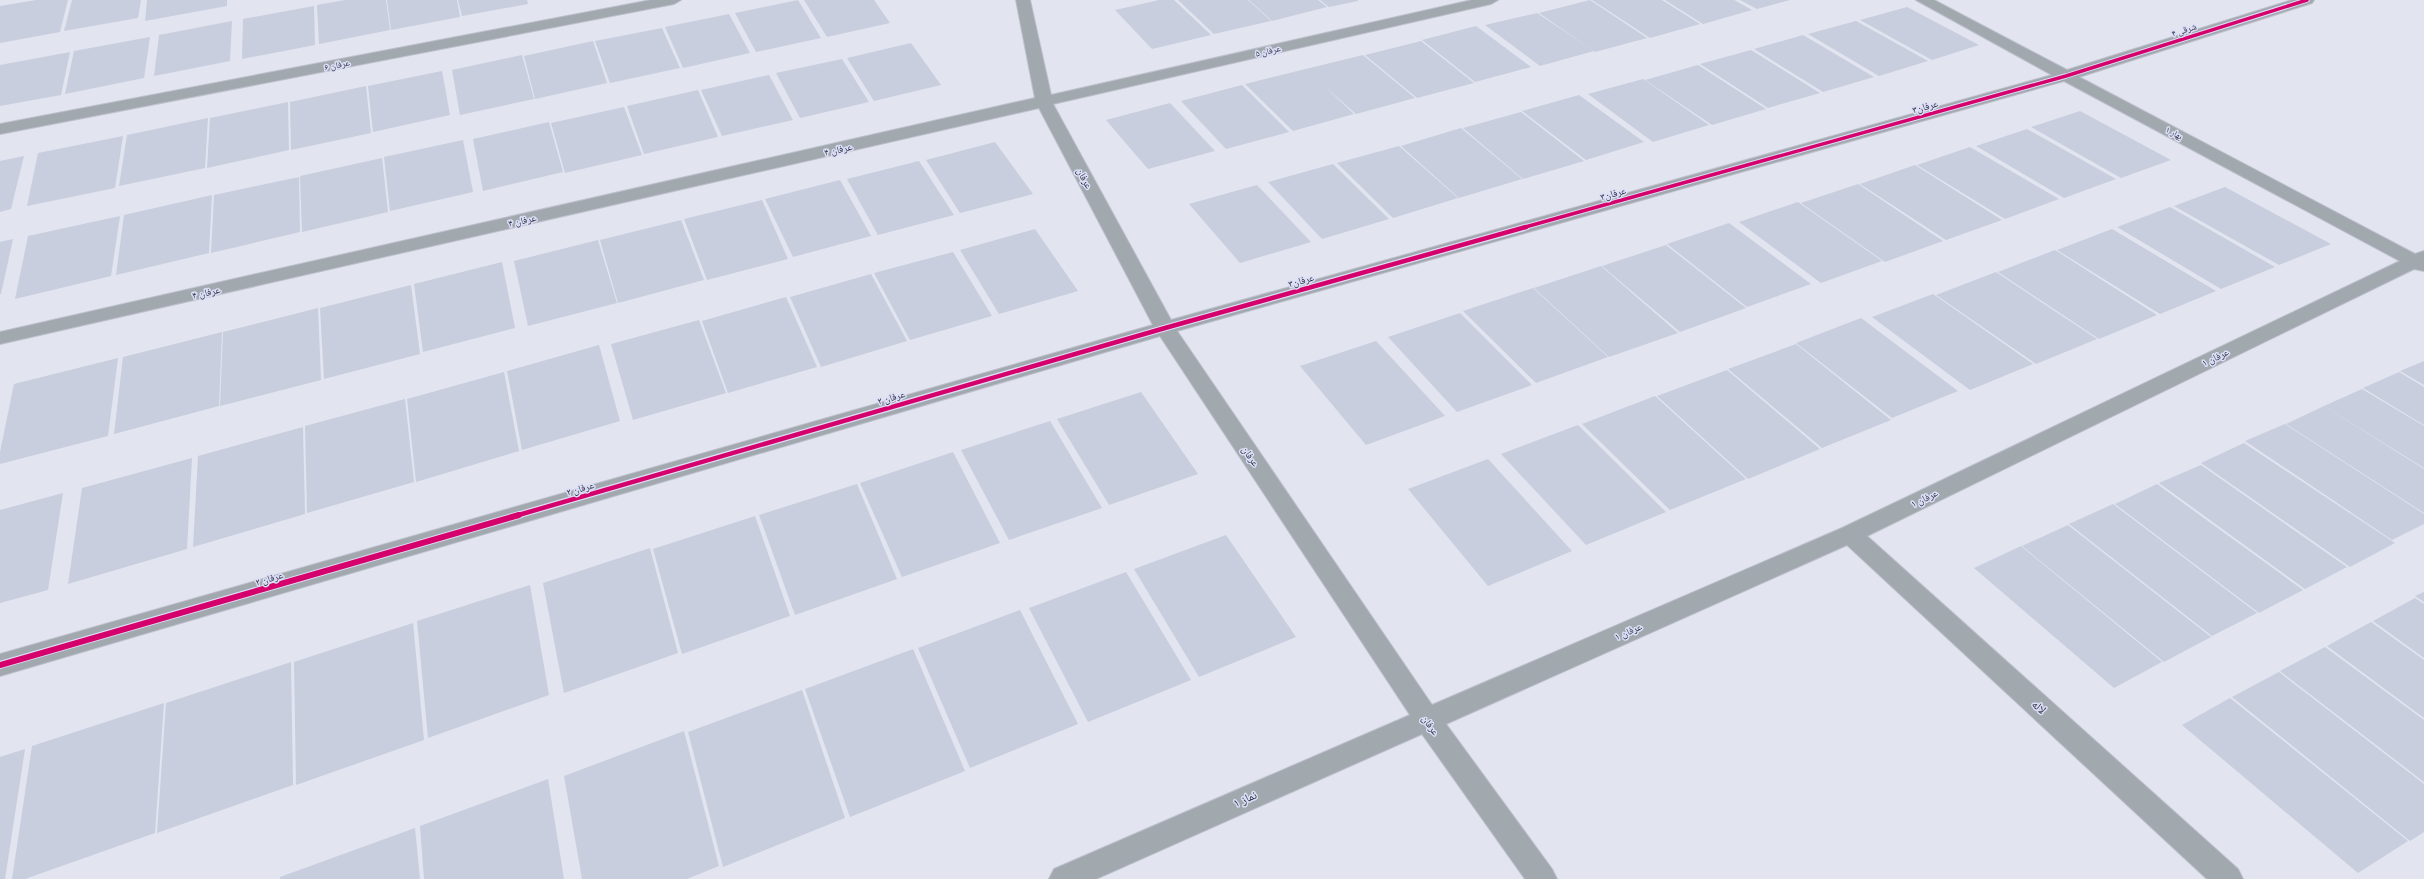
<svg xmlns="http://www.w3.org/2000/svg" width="2424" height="879" font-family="Overpass,'Noto Naskh Arabic',sans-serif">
  <rect width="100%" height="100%" fill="#e2e4f0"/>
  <g fill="#c8cede">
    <polygon points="36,0 68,0 60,32 0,43 0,6"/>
    <polygon points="72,0 141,0 138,18 64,31"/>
    <polygon points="147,0 227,0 227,6 145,21"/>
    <polygon points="345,0 386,0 390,30 319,44 317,5"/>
    <polygon points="387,0 457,0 460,17 391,30"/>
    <polygon points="458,0 527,0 528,4 462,16"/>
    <polygon points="798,0 821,38 756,52 735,13"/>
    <polygon points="804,0 874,0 890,23 827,37"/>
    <polygon points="1159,0 1174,0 1211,35 1152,49 1115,10"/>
    <polygon points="1178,0 1248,0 1271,21 1214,34"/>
    <polygon points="1249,0 1318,0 1327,7 1272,21"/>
    <polygon points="1320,0 1358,0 1358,1 1329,7"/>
    <polygon points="1590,0 1647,38 1595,52 1539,13"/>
    <polygon points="1592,0 1662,0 1700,24 1650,38"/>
    <polygon points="1665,0 1734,0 1752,10 1703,24"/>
    <polygon points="1740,0 1790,0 1757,9"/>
    <polygon points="314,6 315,45 242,59 243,19"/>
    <polygon points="1907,7 1979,45 1932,60 1860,20"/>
    <polygon points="1537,13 1594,51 1540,66 1485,25"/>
    <polygon points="729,14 750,53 683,68 665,27"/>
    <polygon points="232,21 230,61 154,76 159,35"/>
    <polygon points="1856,21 1928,61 1879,76 1808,34"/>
    <polygon points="1476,26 1531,67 1475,82 1422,40"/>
    <polygon points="662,28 680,68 610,83 595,41"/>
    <polygon points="1803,35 1874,77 1823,92 1754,49"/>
    <polygon points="150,37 144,78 65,94 74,51"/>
    <polygon points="593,41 607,83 535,99 524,56"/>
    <polygon points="1421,41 1474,83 1417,98 1365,55"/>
    <polygon points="911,43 941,85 874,101 847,58"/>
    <polygon points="1751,50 1820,93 1768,108 1700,64"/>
    <polygon points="70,52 61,95 0,106 0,65"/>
    <polygon points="522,55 534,99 460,115 452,70"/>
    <polygon points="1363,55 1415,98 1356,114 1323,85 1354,114 1293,131 1245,84"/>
    <polygon points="842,59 869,102 800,118 776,73"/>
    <polygon points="1698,65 1766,109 1712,125 1645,80"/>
    <polygon points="442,71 450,115 373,132 368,86"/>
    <polygon points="769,75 793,120 722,136 701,90"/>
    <polygon points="1643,79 1709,125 1653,142 1588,94"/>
    <polygon points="1242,85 1289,132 1226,149 1181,101"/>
    <polygon points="366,86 371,133 291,150 290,102"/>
    <polygon points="698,90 718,137 644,154 627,106"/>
    <polygon points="1579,95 1644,142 1586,160 1522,111"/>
    <polygon points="288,102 289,150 207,168 210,118"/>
    <polygon points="1170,103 1215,151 1148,169 1106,120"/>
    <polygon points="624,107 642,155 565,173 551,123"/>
    <polygon points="2080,111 2171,160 2121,178 2031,127"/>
    <polygon points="1521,112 1584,161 1523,179 1463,128"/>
    <polygon points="208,118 205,168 119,186 127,135"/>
    <polygon points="549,122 563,172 483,191 473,139"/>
    <polygon points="1461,128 1522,179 1459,198 1401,146"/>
    <polygon points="2027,129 2116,179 2064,198 1976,146"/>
    <polygon points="123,136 115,188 27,206 38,153"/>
    <polygon points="463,140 473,192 390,211 384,157"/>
    <polygon points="995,142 1033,194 960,213 926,160"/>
    <polygon points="1399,146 1458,198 1393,218 1337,163"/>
    <polygon points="1970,147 2059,199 2005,219 1917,165"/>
    <polygon points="24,156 11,209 0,212 0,161"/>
    <polygon points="382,158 388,212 302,232 300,176"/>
    <polygon points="919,161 954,215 878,235 847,179"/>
    <polygon points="1333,164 1389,219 1322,239 1268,182"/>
    <polygon points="1915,165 2002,220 1946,240 1860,184"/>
    <polygon points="299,177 300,232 211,253 214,195"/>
    <polygon points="840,180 871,236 793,257 765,199"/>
    <polygon points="1858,184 1943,241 1885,262 1801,203"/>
    <polygon points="1257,185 1311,242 1240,263 1189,204"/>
    <polygon points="2225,187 2331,244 2279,265 2174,206"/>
    <polygon points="212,195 209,253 116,275 124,215"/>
    <polygon points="762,200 788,259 707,280 684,219"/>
    <polygon points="1798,202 1882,261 1821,283 1739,222"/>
    <polygon points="2170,207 2275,267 2221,289 2117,227"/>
    <polygon points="120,216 111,276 15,299 28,236"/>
    <polygon points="681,220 704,280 618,303 600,240"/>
    <polygon points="1729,223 1811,284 1747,307 1667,244"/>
    <polygon points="1035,229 1078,291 999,314 960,250"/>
    <polygon points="2112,229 2216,291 2160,314 2057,250"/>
    <polygon points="13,239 1,294 0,294 0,242"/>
    <polygon points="598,240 617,303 528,326 514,261"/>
    <polygon points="1666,245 1746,308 1680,332 1602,266"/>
    <polygon points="2055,250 2157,315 2099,339 1998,272"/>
    <polygon points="953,252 992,316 910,340 874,273"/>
    <polygon points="502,262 515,328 423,352 414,284"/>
    <polygon points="1601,266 1678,333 1609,357 1534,288"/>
    <polygon points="1996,272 2097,339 2036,364 1936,295"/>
    <polygon points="871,274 907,341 821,367 790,297"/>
    <polygon points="411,285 420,354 324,379 320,308"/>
    <polygon points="1533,288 1608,357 1536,383 1463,311"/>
    <polygon points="1933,294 2033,364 1970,390 1872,317"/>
    <polygon points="786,297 817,367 728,393 702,321"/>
    <polygon points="318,308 321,380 220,406 223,332"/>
    <polygon points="1460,313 1532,385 1457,412 1388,337"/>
    <polygon points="1861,318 1958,391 1892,418 1796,343"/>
    <polygon points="699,320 726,393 633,420 611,344"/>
    <polygon points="222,332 219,406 114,434 123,357"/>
    <polygon points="1376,341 1445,416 1366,445 1300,366"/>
    <polygon points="1796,344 1891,420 1822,448 1728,369"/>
    <polygon points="599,345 620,421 522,450 507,371"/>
    <polygon points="118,358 108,436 0,464 0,452 14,384"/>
    <polygon points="2424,361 2424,385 2400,371"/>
    <polygon points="1727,370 1820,449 1748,479 1657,396"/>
    <polygon points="504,372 519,451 416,482 407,399"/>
    <polygon points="2399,372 2424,387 2424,425 2363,388"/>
    <polygon points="2362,389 2424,426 2424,468 2324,406"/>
    <polygon points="1141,392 1198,474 1109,505 1057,419"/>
    <polygon points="1655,396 1746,479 1670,510 1582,424"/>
    <polygon points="405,399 414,482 307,513 305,426"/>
    <polygon points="2324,406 2424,469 2424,513 2286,424"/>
    <polygon points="1050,421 1102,508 1009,540 961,450"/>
    <polygon points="2285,424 2424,514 2424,524 2392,540 2245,441"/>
    <polygon points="1578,425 1666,512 1586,545 1501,454"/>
    <polygon points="303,427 305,514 193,547 198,456"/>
    <polygon points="2244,443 2395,543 2350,567 2201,463"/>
    <polygon points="953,452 1000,543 902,577 860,483"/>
    <polygon points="192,458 187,549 68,584 82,488"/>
    <polygon points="1488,459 1572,551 1488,586 1408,489"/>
    <polygon points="2201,465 2347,567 2305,589 2159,483"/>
    <polygon points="857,484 897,579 795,615 759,515"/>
    <polygon points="2157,484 2303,590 2259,613 2115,504"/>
    <polygon points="63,493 48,590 0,603 0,510"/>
    <polygon points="2113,504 2257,613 2212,636 2069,524"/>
    <polygon points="755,516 790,616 682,654 653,549"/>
    <polygon points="2068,525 2211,637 2164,662 2022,546"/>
    <polygon points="1226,535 1296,637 1199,677 1134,569"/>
    <polygon points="2021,546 2162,662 2114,688 1974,568"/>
    <polygon points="650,548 678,653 564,693 543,583"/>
    <polygon points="1126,572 1191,680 1088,722 1029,608"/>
    <polygon points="530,585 549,695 428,738 417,621"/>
    <polygon points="2424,592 2424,602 2415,596"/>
    <polygon points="2415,598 2424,604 2424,658 2373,621"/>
    <polygon points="1020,610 1078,724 970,768 918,648"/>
    <polygon points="2371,622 2424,660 2424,718 2327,646"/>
    <polygon points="413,623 424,740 296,785 294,662"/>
    <polygon points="2325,647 2424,720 2424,782 2280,671"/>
    <polygon points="913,649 965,771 850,817 805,689"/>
    <polygon points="291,662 293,785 157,833 166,703"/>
    <polygon points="2279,672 2424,784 2424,832 2410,841 2232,697"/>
    <polygon points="802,690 845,818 723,867 688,732"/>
    <polygon points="2230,698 2408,841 2358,873 2182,725"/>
    <polygon points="164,703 155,833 25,879 12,879 32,746"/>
    <polygon points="684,731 719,866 687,879 582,879 564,776"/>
    <polygon points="25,749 5,879 0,879 0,757"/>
    <polygon points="548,779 564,879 424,879 420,826"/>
    <polygon points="415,828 420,879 280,879 280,877"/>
  </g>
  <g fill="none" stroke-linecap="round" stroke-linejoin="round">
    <g stroke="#bfc1ce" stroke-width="2">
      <g id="minor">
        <polygon points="651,0 681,0 674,4 0,134 0,124"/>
        <path d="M 1016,0 L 1030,0 L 1051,95 L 1472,0 L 1498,0 L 1491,4 L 1053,104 L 1171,320 L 2052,75 L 1916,0 L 1934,0 L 2067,70 L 2292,0 L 2314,0 L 2312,3 L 2079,77 L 2415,254 L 2424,251 L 2424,271 L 2414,269 L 1867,536 L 2238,869 L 2243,879 L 2207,879 L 1847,545 L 1446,724 L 1552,869 L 1557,879 L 1525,879 L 1422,734 L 1096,879 L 1049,879 L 1054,869 L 1410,715 L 1160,336 L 0,676 L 0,654 L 1153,325 L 1039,108 L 0,344 L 0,332 L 1035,98 ZM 2064,81 L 2400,261 L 1842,528 L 1432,705 L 1177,331 Z"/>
      </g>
    </g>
    <use href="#minor" fill="#a1a8ae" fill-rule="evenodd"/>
    <g stroke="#dcdff6" stroke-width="5.5">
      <polyline id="cycleway-far2" points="1522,228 2066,76 2307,0"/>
    </g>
    <g stroke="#dcdff6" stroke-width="7">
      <polyline id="cycleway-far1" points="515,516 1165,328 1526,227"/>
    </g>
    <g stroke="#dcdff6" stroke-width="8">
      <polyline id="cycleway" points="0,665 519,515"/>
    </g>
    <use href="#cycleway-far2" stroke="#d6006c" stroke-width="3.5"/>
    <use href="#cycleway-far1" stroke="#d6006c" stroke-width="4.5"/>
    <use href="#cycleway" stroke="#d6006c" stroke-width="6"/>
  </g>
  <g text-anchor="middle" stroke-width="3" stroke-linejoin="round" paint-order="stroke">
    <g font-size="9" fill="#303248" stroke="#dcdff6">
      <text transform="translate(2184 30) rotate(-18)" y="3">شرقی ۴</text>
      <text transform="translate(1268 51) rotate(-13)" y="3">عرفان ۵</text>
      <text transform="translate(337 65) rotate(-11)" y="3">عرفان ۶</text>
      <text transform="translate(2174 133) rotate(28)" y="3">بهار ۱</text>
    </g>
    <g font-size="10" fill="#303248" stroke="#dcdff6">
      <text transform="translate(1925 106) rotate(-16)" y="4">عرفان۳</text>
      <text transform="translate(838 149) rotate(-13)" y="4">عرفان ۴</text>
      <text transform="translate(1085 178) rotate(62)" y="4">عرفان</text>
      <text transform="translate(1613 193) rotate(-16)" y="4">عرفان۳</text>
      <text transform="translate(522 220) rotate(-13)" y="4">عرفان ۴</text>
      <text transform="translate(1301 280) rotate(-16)" y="4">عرفان۳</text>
      <text transform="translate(206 292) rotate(-13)" y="4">عرفان ۴</text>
      <text transform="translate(2215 357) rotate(-26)" y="4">عرفان ۱</text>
      <text transform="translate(891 397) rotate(-16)" y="4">عرفان ۲</text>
      <text transform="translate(1251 456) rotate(56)" y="4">عرفان</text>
      <text transform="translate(580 488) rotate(-16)" y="4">عرفان ۲</text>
      <text transform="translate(1924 498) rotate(-26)" y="4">عرفان ۱</text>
      <text transform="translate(269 578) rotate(-16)" y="4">عرفان ۲</text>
      <text transform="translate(1628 631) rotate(-24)" y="4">عرفان ۱</text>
      <text transform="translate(1431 725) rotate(55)" y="4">عرفان</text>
    </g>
    <g font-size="12" fill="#303248" stroke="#dcdff6">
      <text transform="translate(2039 707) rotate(42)" y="4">لاله</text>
      <text transform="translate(1245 799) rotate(-24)" y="4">نماز ۱</text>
    </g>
  </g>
</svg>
